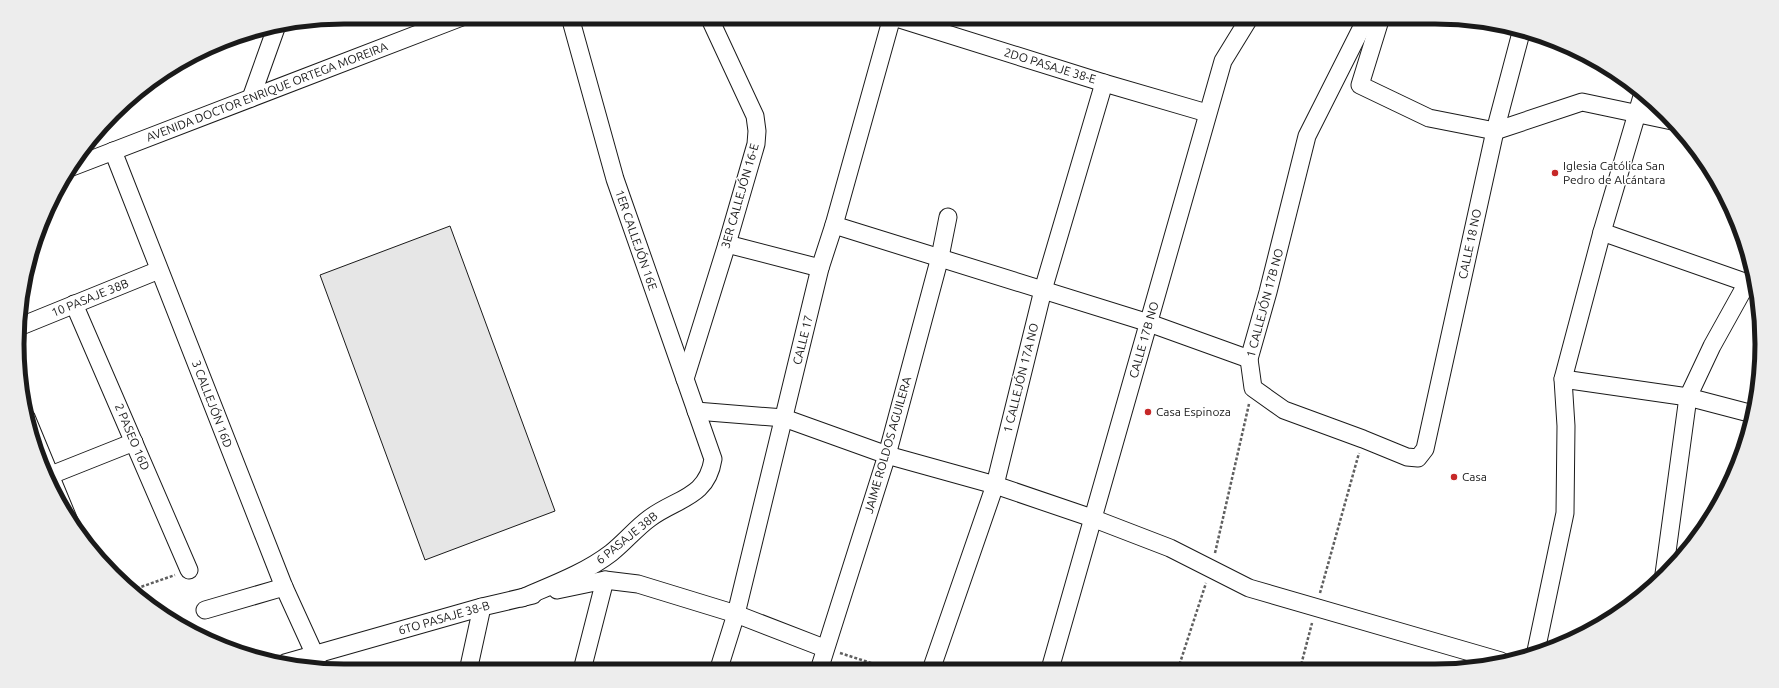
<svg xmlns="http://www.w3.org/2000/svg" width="1779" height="688" font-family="Ubuntu,sans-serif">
  <rect width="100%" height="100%" fill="#fff"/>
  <polygon fill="#e6e6e6" stroke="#1a1a1a" points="450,226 555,511 425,560 320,275"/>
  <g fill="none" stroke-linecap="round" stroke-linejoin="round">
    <g stroke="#1a1a1a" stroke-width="19">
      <g id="minor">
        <polyline points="893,17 1104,83 1207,113"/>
        <polyline points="1367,17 1307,136 1268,292 1249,359 1253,388 1284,410 1363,439 1407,457 1418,458 1425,449 1495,131 1522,29"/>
        <polyline points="1381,17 1360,85 1429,118 1495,131 1582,102 1672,121"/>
        <polyline points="1643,93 1602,232 1756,286"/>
        <polyline points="251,98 276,28"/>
        <polyline points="113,151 284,587 315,655 319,668"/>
        <polyline points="72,167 462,17"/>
        <polyline points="834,225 1149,323 1249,359"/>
        <polyline points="727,244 820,268"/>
        <polyline points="74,304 189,570"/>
        <polyline points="21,326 159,270"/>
        <polyline points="685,379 727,244 756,144 757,131 755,116 709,17"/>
        <polyline points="1563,379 1688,397 1753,414"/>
        <polyline points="696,411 784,418 887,455 995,485 1092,518 1170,548 1249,588 1501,661"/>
        <polyline points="26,417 69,521"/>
        <polyline points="51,475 134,442"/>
        <polyline points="1664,574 1688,397 1712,346 1747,283"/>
        <polyline points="557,590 605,580 638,584 736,614 824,648"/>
        <path d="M 522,598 C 552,585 585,573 611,553 C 625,542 636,528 650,518 C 677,498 707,498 713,459 L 615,179 L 570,17"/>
        <polyline points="205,610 284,587"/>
        <polyline points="1536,651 1565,513 1566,426 1563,379 1602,232"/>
        <polyline points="285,663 482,607 533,595"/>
        <polyline points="720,665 736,614 820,268 834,225 892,17"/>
        <polyline points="1050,669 1223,61 1250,17"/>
        <polyline points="582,670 605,580"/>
        <polyline points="819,670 887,455 940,257 948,217"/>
        <polyline points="931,670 995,485 1043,290 1104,83"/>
        <polyline points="468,671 482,607"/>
      </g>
    </g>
    <g stroke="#5f5f5f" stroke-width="2.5" stroke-dasharray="3 2" stroke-linecap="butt">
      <polyline points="1215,553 1249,404"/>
      <polyline points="132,590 175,575"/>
      <polyline points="1320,593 1359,453"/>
      <polyline points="840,653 893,670"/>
      <polyline points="1178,669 1206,583"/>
      <polyline points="1300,669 1312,623"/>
    </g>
    <use href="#minor" stroke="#fff" stroke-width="17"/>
  </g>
  <g fill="#c62828" stroke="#fff" stroke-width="1.5">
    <circle cx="1555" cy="173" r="4"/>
    <circle cx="1148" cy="412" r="4"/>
    <circle cx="1454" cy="477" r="4"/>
  </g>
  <g text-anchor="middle" stroke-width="3" stroke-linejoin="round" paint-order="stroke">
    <g font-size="12" fill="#1a1a1a" stroke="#fff">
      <text transform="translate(1050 66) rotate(17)" y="4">2DO PASAJE 38-E</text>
      <text transform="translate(267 92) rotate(-21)" y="4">AVENIDA DOCTOR ENRIQUE ORTEGA MOREIRA</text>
      <text transform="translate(740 196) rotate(-74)" y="4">3ER CALLEJÓN 16-E</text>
      <text transform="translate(636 240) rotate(71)" y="4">1ER CALLEJÓN 16E</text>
      <text transform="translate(1470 244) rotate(-78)" y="4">CALLE 18 NO</text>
      <text transform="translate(90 298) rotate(-22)" y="4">10 PASAJE 38B</text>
      <text transform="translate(1265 303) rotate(-75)" y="4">1 CALLEJÓN 17B NO</text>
      <text transform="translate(803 340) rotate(-76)" y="4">CALLE 17</text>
      <text transform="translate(1144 340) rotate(-74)" y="4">CALLE 17B NO</text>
      <text transform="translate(1021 378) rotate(-76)" y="4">1 CALLEJÓN 17A NO</text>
      <text transform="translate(212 404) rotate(69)" y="4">3 CALLEJÓN 16D</text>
      <text transform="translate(132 437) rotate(67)" y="4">2 PASEO 16D</text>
      <text transform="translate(888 445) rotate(-74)" y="4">JAIME ROLDOS AGUILERA</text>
      <text transform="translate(627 538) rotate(-39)" y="4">6 PASAJE 38B</text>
      <text transform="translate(444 618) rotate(-16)" y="4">6TO PASAJE 38-B</text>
    </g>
    <g font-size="12" fill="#1a1a1a" stroke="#fff" text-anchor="start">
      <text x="1563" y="170">Iglesia Católica San<tspan x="1563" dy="14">Pedro de Alcántara</tspan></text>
      <text x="1156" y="416">Casa Espinoza</text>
      <text x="1462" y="481">Casa</text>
    </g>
  </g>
  <path d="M0 0H1779V688H0ZM344 24H1435A320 320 0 0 1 1755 344V344A320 320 0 0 1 1435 664H344A320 320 0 0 1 24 344V344A320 320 0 0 1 344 24Z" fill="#ededed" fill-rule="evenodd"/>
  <path fill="none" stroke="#1a1a1a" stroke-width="5" d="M344 24H1435A320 320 0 0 1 1755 344V344A320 320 0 0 1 1435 664H344A320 320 0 0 1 24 344V344A320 320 0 0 1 344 24Z"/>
</svg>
